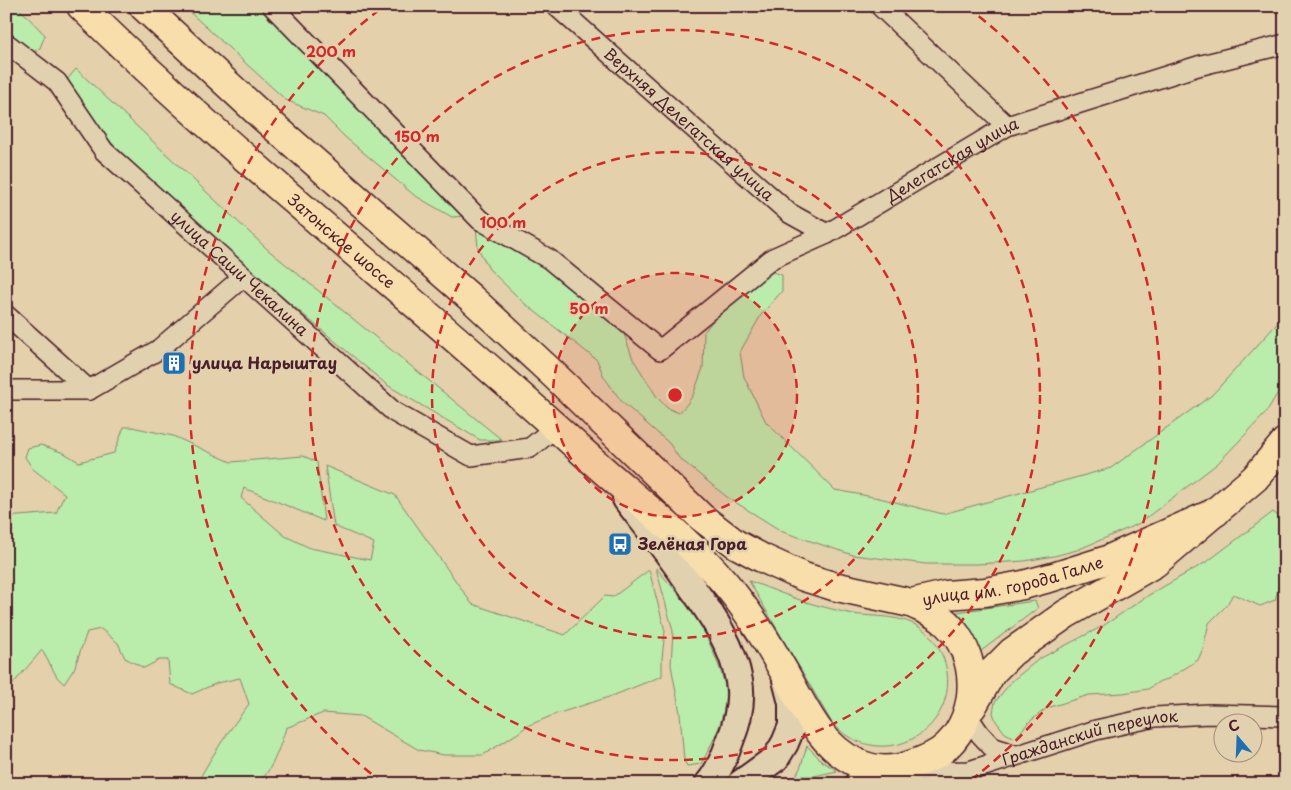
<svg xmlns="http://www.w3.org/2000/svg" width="1291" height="790" font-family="'Playpen Sans',sans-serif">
  <rect width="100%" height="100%" fill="#e4d0ab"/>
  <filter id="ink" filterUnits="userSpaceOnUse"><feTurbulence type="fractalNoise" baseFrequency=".02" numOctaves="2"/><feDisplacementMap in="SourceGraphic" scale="10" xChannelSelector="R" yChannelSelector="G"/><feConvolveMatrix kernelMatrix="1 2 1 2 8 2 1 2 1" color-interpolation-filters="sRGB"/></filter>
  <g filter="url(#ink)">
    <g fill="#baecab" stroke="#82866b">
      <polygon points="6,6 17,6 45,35 40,48 32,53 6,33"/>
      <polygon points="183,6 265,6 466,216 452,217 414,195 345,137 324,116 286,100"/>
      <polygon points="76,69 267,249 502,440 480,440 387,385 248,268 113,145 66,81"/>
      <polygon points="476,225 546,264 624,334 633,359 657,397 667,408 679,413 687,404 693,395 703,368 704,332 728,301 770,271 782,275 782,291 761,315 740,352 744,377 766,422 835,490 879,498 943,514 1111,468 1212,395 1285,315 1285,381 1265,414 1217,464 1138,524 1077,550 1054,556 1024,561 977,564 926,564 853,555 783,532 727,497 679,458 669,443 622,402 604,377 597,360 524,303 489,269 478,248"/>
      <path d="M 124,427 L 132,427 L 173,436 L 231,462 L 303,456 L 317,462 L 324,521 L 244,488 L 241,498 L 285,536 L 310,548 L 370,560 L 374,543 L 334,526 L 325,466 L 395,495 L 472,604 L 565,635 L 605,596 L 613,597 L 649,570 L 665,631 L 662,658 L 662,676 L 612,696 L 556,714 L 527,726 L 518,733 L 483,755 L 444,755 L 419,750 L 361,716 L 323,713 L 286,728 C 281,743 270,779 254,784 C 245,786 214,784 203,784 L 199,780 C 213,753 231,728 249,704 L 240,678 L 217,683 L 192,694 L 170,684 L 168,660 L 159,660 L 144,668 L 125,658 L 118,643 L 101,629 L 87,632 L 74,669 L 64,684 L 57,677 L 42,650 L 6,692 L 6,517 L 56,513 L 65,494 L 33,469 L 25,457 L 28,448 L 41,445 L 64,453 L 79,462 L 114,453 Z"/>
      <path d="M 1273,512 L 1285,521 C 1285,549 1284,573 1275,600 L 1260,606 L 1233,594 L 1226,606 L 1209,623 L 1203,648 L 1198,660 L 1168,679 L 1160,681 L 1148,689 L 1123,693 L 1089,695 L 1047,708 L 1029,722 L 1015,738 L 1005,733 L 996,721 L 993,713 L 995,702 L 1012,681 L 1039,659 L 1103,626 L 1149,595 L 1208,561 Z"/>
      <path d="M 656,568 C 667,582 681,595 691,609 C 701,622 723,671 725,687 C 728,715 713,742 701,764 L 687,766 L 684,760 L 680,713 L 671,665 L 673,631 Z"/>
      <path d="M 749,581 C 772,589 796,600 820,606 C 833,609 848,614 861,615 C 884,617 907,616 926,632 C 933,638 939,648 943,657 C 965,715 904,768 849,737 C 843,734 837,727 832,723 Z"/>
      <polygon points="1035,601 1038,608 981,651 966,623 957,612"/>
      <polygon points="807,746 822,761 837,771 814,776 796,776 801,766"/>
    </g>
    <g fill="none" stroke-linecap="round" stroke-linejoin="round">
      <g stroke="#4a1f2b" stroke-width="22">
        <g id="minor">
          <path id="s1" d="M 272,6 L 480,220 L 549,259 L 660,350 L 773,258 L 827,234 L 1007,126 L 1198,66 L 1285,44"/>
          <path id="s2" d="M 556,6 L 789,213 L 827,234"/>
          <polyline points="880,6 1007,126"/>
          <path id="s3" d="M 6,43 L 57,82 L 104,151 L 394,412 L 471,456 L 530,448 L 556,427"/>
          <polyline points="6,315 89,390"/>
          <polyline points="6,390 89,390"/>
          <polyline points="89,390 158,350 243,277"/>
          <polyline points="967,715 980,734 992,747 1015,755"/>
          <path id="s4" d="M 907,771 L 927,772 L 969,771 L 1096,730 L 1155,717 L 1209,714 L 1285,716"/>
        </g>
      </g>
      <g stroke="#4a1f2b" stroke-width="30">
        <g id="secondary">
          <path d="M 626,499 C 649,529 673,558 694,590 C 714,618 733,647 739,681 C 743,702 737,724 729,744 C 724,758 718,773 708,784"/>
          <polyline points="740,784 776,758 785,743 792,726 792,703 786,680"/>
          <polyline points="858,784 896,770"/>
        </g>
      </g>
      <g stroke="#4a1f2b" stroke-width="31">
        <g id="primary">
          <path id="s5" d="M 81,6 C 241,164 419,301 584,453 C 631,496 683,534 725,583 C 747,609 765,638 782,668 C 803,704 818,745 857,763 C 874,771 893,771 910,765 C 923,761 937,756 947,746 C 980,714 980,655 946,623 C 936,613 923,609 911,603"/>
          <path id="s6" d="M 143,6 L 263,117 L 472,299 L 553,374 L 701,517 L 736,544 L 762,558 L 804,577 L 833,586 L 911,603 L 946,595 L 985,592 L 1023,585 L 1053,577 L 1107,560 L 1216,512"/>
          <polyline points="972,707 992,672 1012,652 1066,614 1155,563 1255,478 1285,442"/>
        </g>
      </g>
      <use href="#minor" stroke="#e2d1ae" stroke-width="19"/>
      <use href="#secondary" stroke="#e2d1ae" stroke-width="26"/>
      <use href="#primary" stroke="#f8deab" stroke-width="28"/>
    </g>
  </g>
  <circle cx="675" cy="395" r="122" fill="#d62828" fill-opacity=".12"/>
  <g fill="none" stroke="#d62828" stroke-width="2.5" stroke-dasharray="9 6">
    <circle cx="675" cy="395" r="122"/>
    <circle cx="675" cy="395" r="243"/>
    <circle cx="675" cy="395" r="365"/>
    <path d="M383 783A486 486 0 0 1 383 7M967 7A486 486 0 0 1 967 783"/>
  </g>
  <defs>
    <g id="building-square" transform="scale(1.25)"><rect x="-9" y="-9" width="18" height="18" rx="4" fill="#1f6fb2" stroke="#e2d1ae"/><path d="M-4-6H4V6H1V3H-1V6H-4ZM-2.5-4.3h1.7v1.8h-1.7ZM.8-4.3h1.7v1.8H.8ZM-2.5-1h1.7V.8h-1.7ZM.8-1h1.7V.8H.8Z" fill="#fff"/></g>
    <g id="bus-square" transform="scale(1.25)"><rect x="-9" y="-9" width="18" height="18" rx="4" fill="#1f6fb2" stroke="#e2d1ae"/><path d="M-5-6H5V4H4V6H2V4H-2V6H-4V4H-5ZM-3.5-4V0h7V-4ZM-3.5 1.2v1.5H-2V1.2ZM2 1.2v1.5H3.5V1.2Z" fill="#fff"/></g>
  </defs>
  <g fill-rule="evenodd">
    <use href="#building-square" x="174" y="363"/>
    <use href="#bus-square" x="620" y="544"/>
  </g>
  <g text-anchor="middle" stroke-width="5" stroke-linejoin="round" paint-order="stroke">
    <g font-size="16" fill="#4a1f2b" stroke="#e2d1ae">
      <text dy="6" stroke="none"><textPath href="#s2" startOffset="178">Верхняя Делегатская улица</textPath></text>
      <text dy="6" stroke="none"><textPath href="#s1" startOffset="872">Делегатская улица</textPath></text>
      <text dy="6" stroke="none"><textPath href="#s5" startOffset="351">Затонское шоссе</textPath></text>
      <text dy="6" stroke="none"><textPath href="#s3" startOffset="330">улица Саши Чекалина</textPath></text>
      <text dy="6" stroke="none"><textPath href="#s6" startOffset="1091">улица им. города Галле</textPath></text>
      <text dy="6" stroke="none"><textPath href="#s4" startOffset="188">Гражданский переулок</textPath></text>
    </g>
    <g font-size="16" font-weight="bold" fill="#4a1f2b" stroke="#e2d1ae" text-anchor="start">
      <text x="192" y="369">улица Нарыштау</text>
      <text x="638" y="550">Зелёная Гора</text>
    </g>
  </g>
  <circle cx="675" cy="395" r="8" fill="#d62828" stroke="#e2d1ae" stroke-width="2.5"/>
  <g font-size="15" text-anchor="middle" font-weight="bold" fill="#d62828" stroke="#e2d1ae" stroke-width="5" stroke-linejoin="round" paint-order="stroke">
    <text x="331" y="57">200 m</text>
    <text x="417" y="142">150 m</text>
    <text x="503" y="228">100 m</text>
    <text x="589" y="314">50 m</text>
  </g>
  <rect width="1291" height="790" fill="none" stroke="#e2d1ae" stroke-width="25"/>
  <rect x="12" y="12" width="1266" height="765" fill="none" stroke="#4a1f2b" stroke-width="2" filter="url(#ink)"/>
  <g transform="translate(1238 738) rotate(341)"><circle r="24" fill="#e2d1ae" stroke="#a58a7a"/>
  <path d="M0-4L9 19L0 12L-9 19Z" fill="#1f6fb2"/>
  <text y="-8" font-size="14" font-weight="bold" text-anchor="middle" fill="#4a1f2b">С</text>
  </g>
</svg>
